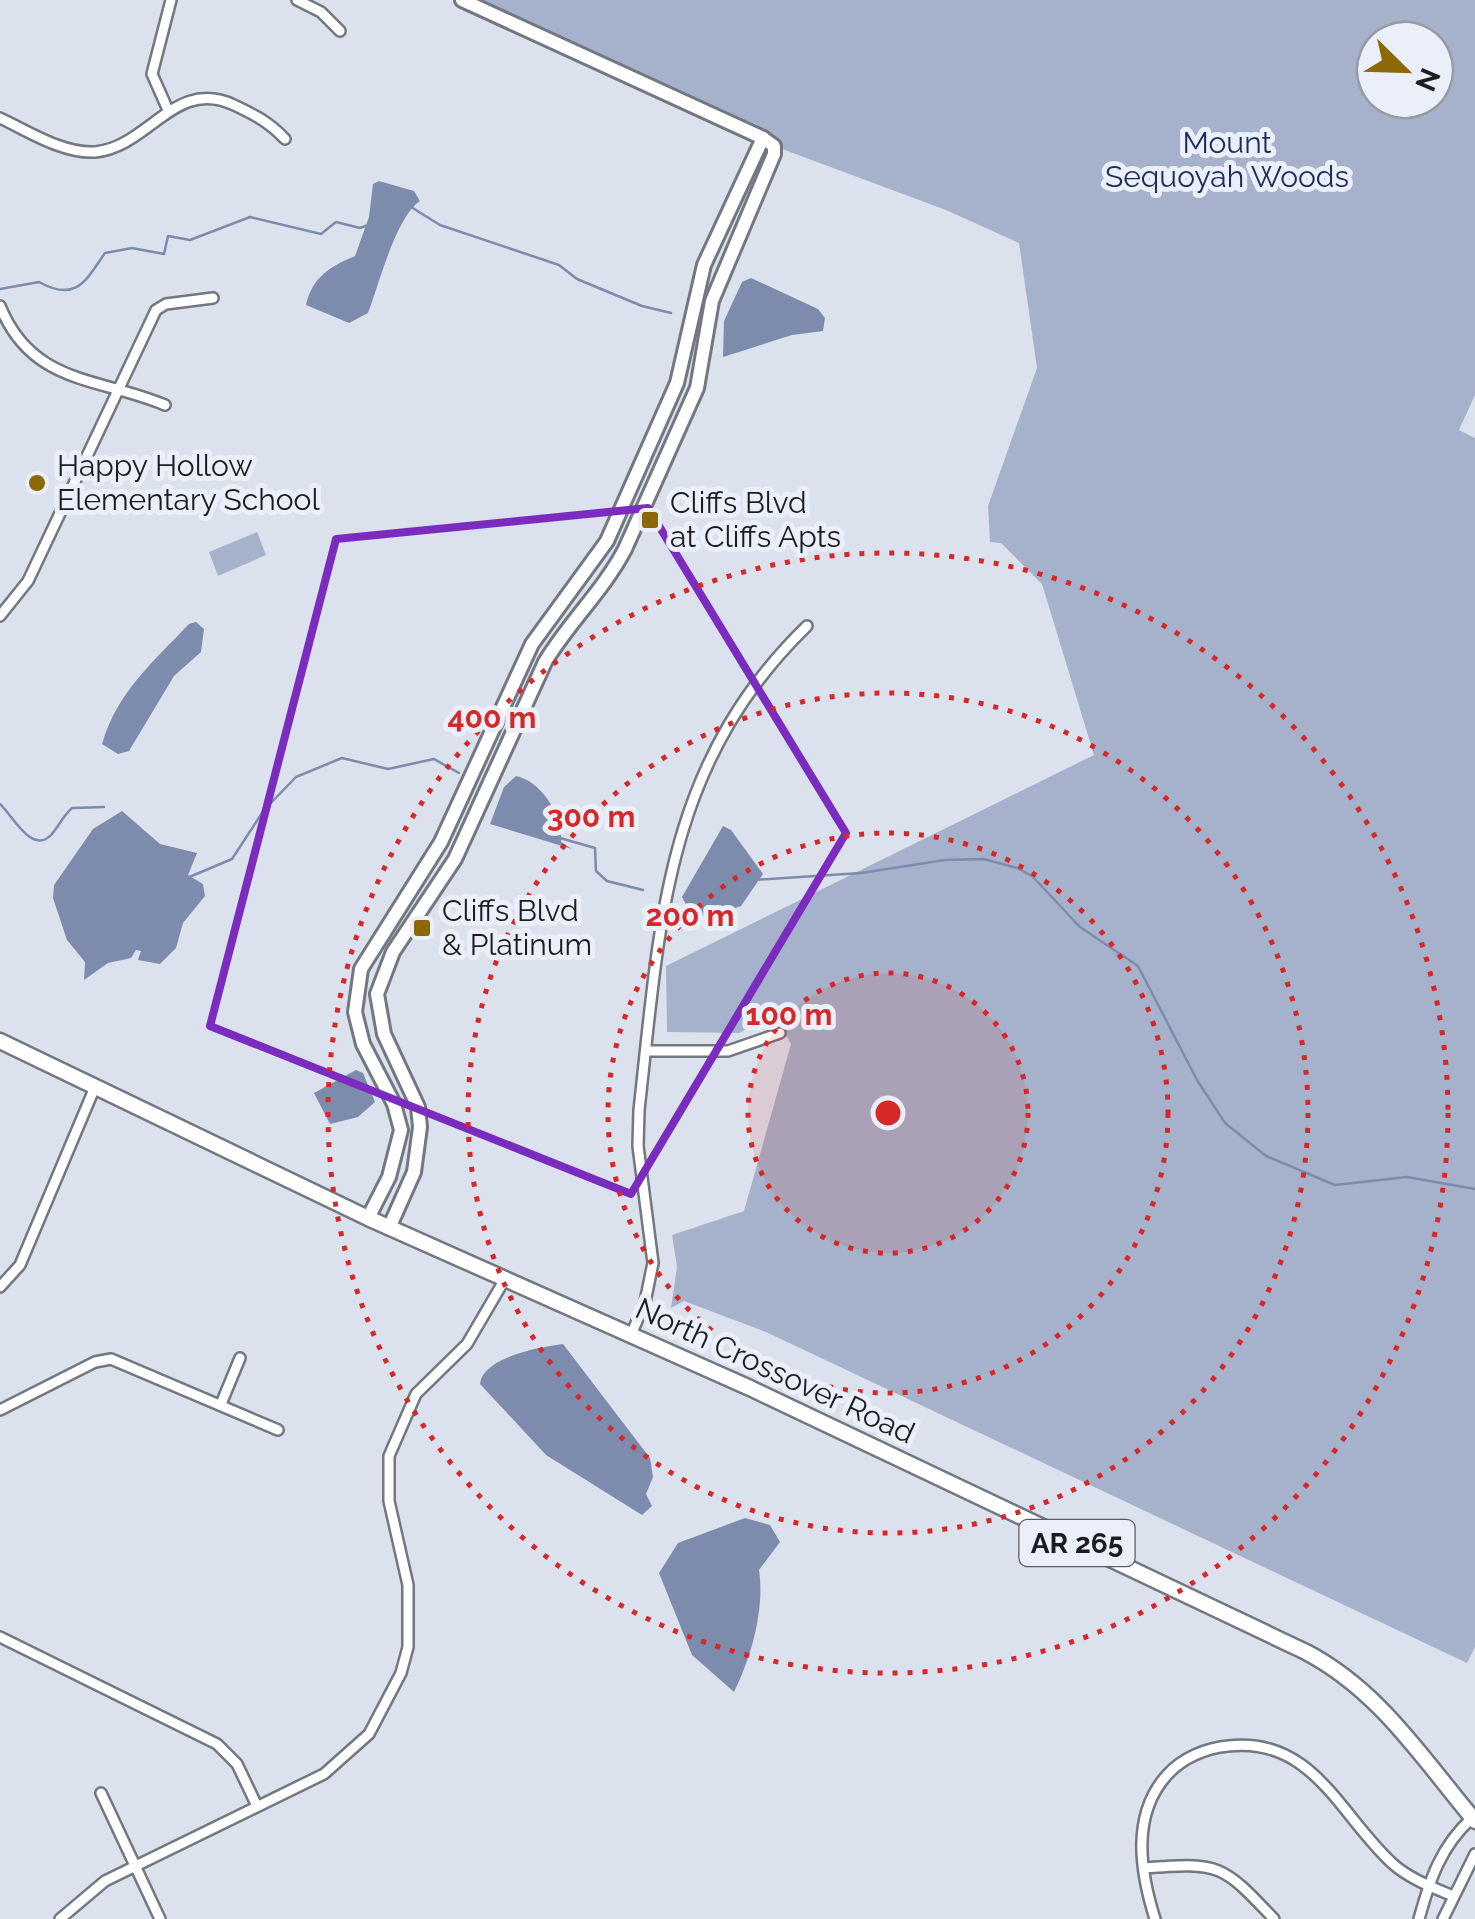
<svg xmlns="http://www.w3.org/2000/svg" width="1475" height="1919" font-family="Raleway,sans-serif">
  <rect width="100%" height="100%" fill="#dce2ed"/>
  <g fill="#a6b2cb" fill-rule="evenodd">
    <path d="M 462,0 L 1475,0 L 1475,395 L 1459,430 L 1475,438 L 1475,1647 L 1467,1663 L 766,1332 L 684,1301 L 671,1308 L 677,1267 L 672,1235 L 744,1211 L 791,1044 L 774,1014 L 739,1033 L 667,1032 L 666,966 L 1094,755 L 1042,584 L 1001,543 L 990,542 L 988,506 L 1037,368 L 1019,243 L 946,210 L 774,146 ZM 1375,40 L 1435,40 L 1435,100 L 1375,100 Z"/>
    <polygon points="257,532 266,555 218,576 209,552"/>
  </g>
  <g fill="#7d8cac">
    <path d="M 379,181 L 414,191 L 420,201 C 396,217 379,284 368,313 L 349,323 L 306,305 C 312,277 331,266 355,256 L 369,217 L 373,184 Z"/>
    <polygon points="751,278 818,309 825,318 823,331 792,335 723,357 724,321 742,282"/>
    <path d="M 196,622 L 204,629 L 201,652 L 174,676 L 129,751 L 118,754 L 102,744 C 117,692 154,661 189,624 Z"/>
    <path d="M 516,776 C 542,781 564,818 561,842 L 572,849 L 490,824 L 504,787 Z"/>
    <polygon points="122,811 160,844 197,853 188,875 203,884 205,896 183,923 176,948 160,964 138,960 141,951 136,950 131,958 108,963 84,980 85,962 67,940 53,898 54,885 93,829"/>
    <polygon points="723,826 731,830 763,874 741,906 714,916 692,916 682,897"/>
    <polygon points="356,1070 363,1073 375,1102 358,1117 330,1124 314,1093"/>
    <path d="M 563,1344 L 650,1458 L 653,1477 L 646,1494 L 652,1506 L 642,1515 L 546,1455 L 480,1384 C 483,1357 540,1347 563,1344 Z"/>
    <path d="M 745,1518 L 770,1525 L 780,1542 L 759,1570 C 765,1609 751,1658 734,1692 L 692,1655 L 659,1573 L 678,1543 Z"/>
  </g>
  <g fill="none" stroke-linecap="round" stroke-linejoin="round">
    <g stroke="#7d8cac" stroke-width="2.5">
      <polyline points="411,207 440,225 559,265 577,279 642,306 671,313"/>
      <path d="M 0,289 L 39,282 C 77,303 86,280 105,253 L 132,248 L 164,254 L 168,236 L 190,240 L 250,217 L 321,234 L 336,222 L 360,228 L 368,225"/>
      <path d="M 0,804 C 12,815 32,855 51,835 C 59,826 63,816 72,808 L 104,807"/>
      <polyline points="560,838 595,848 596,871 607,881 643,890"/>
      <polyline points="187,878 232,859 264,810 296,777 342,758 388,769 434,759 459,773"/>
      <polyline points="753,880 861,873 945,860 984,859 1017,868 1032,876 1080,927 1138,966 1197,1080 1225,1123 1266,1156 1335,1185 1407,1177 1475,1189"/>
    </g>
    <g stroke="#727780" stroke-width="14">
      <g id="street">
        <polyline points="297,0 321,12 340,31"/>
        <polyline points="168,110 152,74 171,0"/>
        <path d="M 0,118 C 28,131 63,154 95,152 C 149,147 175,77 234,105 C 255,115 269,122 285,139"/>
        <path d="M 0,306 C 32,385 98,377 165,405"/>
        <polyline points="0,616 28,581 156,310 166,304 213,298"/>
        <polyline points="646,1051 728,1051 780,1033"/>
        <polyline points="0,1287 20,1265 95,1087"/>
        <path d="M 631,1335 L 645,1302 L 653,1263 L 638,1146 L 639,1110 C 660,924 664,765 807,626"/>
        <polyline points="221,1404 240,1358"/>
        <polyline points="0,1410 95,1362 111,1359 278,1430"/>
        <polyline points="0,1637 217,1744 237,1764 257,1806"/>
        <polyline points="101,1793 160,1919"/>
        <path d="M 1144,1868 C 1220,1862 1222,1864 1274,1919"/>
        <polyline points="60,1919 105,1881 324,1774 369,1734 401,1673 408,1647 408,1585 389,1501 389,1456 416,1394 467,1344 505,1279"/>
        <path d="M 1155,1919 C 1140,1871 1131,1815 1167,1775 C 1182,1758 1206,1748 1228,1746 C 1313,1736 1340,1816 1393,1864 C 1410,1879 1432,1887 1453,1896"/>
        <path d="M 1419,1919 C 1430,1879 1441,1846 1472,1818"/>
        <polyline points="1443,1919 1475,1854"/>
      </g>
    </g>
    <g stroke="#727780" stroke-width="18">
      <g id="secondary">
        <polyline points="368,1218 389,1177 401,1130 394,1104 363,1044 355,1012 361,969 441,842 532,644 607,541 677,383 704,265 763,138"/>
        <path d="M 389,1228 L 414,1172 L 420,1127 L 418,1107 L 384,1034 L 377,994 L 393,952 L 455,859 L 545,662 C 569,622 603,591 625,549 L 697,388 L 712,301 L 774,154 L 774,146 L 763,138 L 462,0"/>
      </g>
    </g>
    <g stroke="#727780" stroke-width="19">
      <path id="primary" d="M 0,1041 L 368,1218 L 750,1388 L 1306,1652 C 1380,1691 1422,1758 1475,1821"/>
    </g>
    <use href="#street" stroke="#fff" stroke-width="9"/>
    <use href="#secondary" stroke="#fff" stroke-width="12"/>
    <use href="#primary" stroke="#fff" stroke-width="14"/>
  </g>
  <path fill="none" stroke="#7b2cbf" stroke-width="8" stroke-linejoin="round" d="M 648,508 L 846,833 L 631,1194 L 210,1026 L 336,539 Z"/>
  <circle cx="888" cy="1113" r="140" fill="#d62828" fill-opacity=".12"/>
  <g fill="none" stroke="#d62828" stroke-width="5" stroke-dasharray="5 10">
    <circle cx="888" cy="1113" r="140"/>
    <circle cx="888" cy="1113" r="280"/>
    <circle cx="888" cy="1113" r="420"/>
    <circle cx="888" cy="1113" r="560"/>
  </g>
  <g fill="#8b6909" stroke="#eaeffa" stroke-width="4">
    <circle cx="37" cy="483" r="10"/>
    <rect x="640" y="510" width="20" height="20" rx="5"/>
    <rect x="412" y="918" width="20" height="20" rx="5"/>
  </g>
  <g text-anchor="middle" stroke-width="10" stroke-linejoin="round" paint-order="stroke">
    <rect fill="#eaeffa" stroke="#595c61" stroke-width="2.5" x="1019.5" y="1520" width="115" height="46" rx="8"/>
    <g font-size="28" font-weight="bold" fill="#1b1d20">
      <text x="1077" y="1553">AR 265</text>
    </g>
    <g font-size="30" fill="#1c2e5a" stroke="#eaeffa">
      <text x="1227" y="153">Mount<tspan x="1227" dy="34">Sequoyah Woods</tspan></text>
    </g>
    <g font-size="30" fill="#1b1d20" stroke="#eaeffa" text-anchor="start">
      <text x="57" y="476">Happy Hollow<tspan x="57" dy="34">Elementary School</tspan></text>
      <text x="670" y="513">Cliffs Blvd<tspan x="670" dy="34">at Cliffs Apts</tspan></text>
      <text x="442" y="921">Cliffs Blvd<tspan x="442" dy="34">&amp; Platinum</tspan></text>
    </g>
    <g font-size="30" fill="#1b1d20" stroke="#eaeffa">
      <text transform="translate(775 1371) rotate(25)" y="10">North Crossover Road</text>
    </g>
  </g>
  <circle cx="888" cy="1113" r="15" fill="#d62828" stroke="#eaeffa" stroke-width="5"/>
  <g font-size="30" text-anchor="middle" font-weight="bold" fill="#d62828" stroke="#eaeffa" stroke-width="10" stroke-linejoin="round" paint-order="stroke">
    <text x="492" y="728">400 m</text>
    <text x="591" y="827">300 m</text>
    <text x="690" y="926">200 m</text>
    <text x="789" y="1025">100 m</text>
  </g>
  <g transform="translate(1405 70) rotate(113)"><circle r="48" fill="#eaeffa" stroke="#979ba3" stroke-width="2.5"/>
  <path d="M0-8L18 38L0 25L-18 38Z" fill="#8b6909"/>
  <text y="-15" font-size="28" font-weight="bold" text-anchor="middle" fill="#1b1d20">N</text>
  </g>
</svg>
